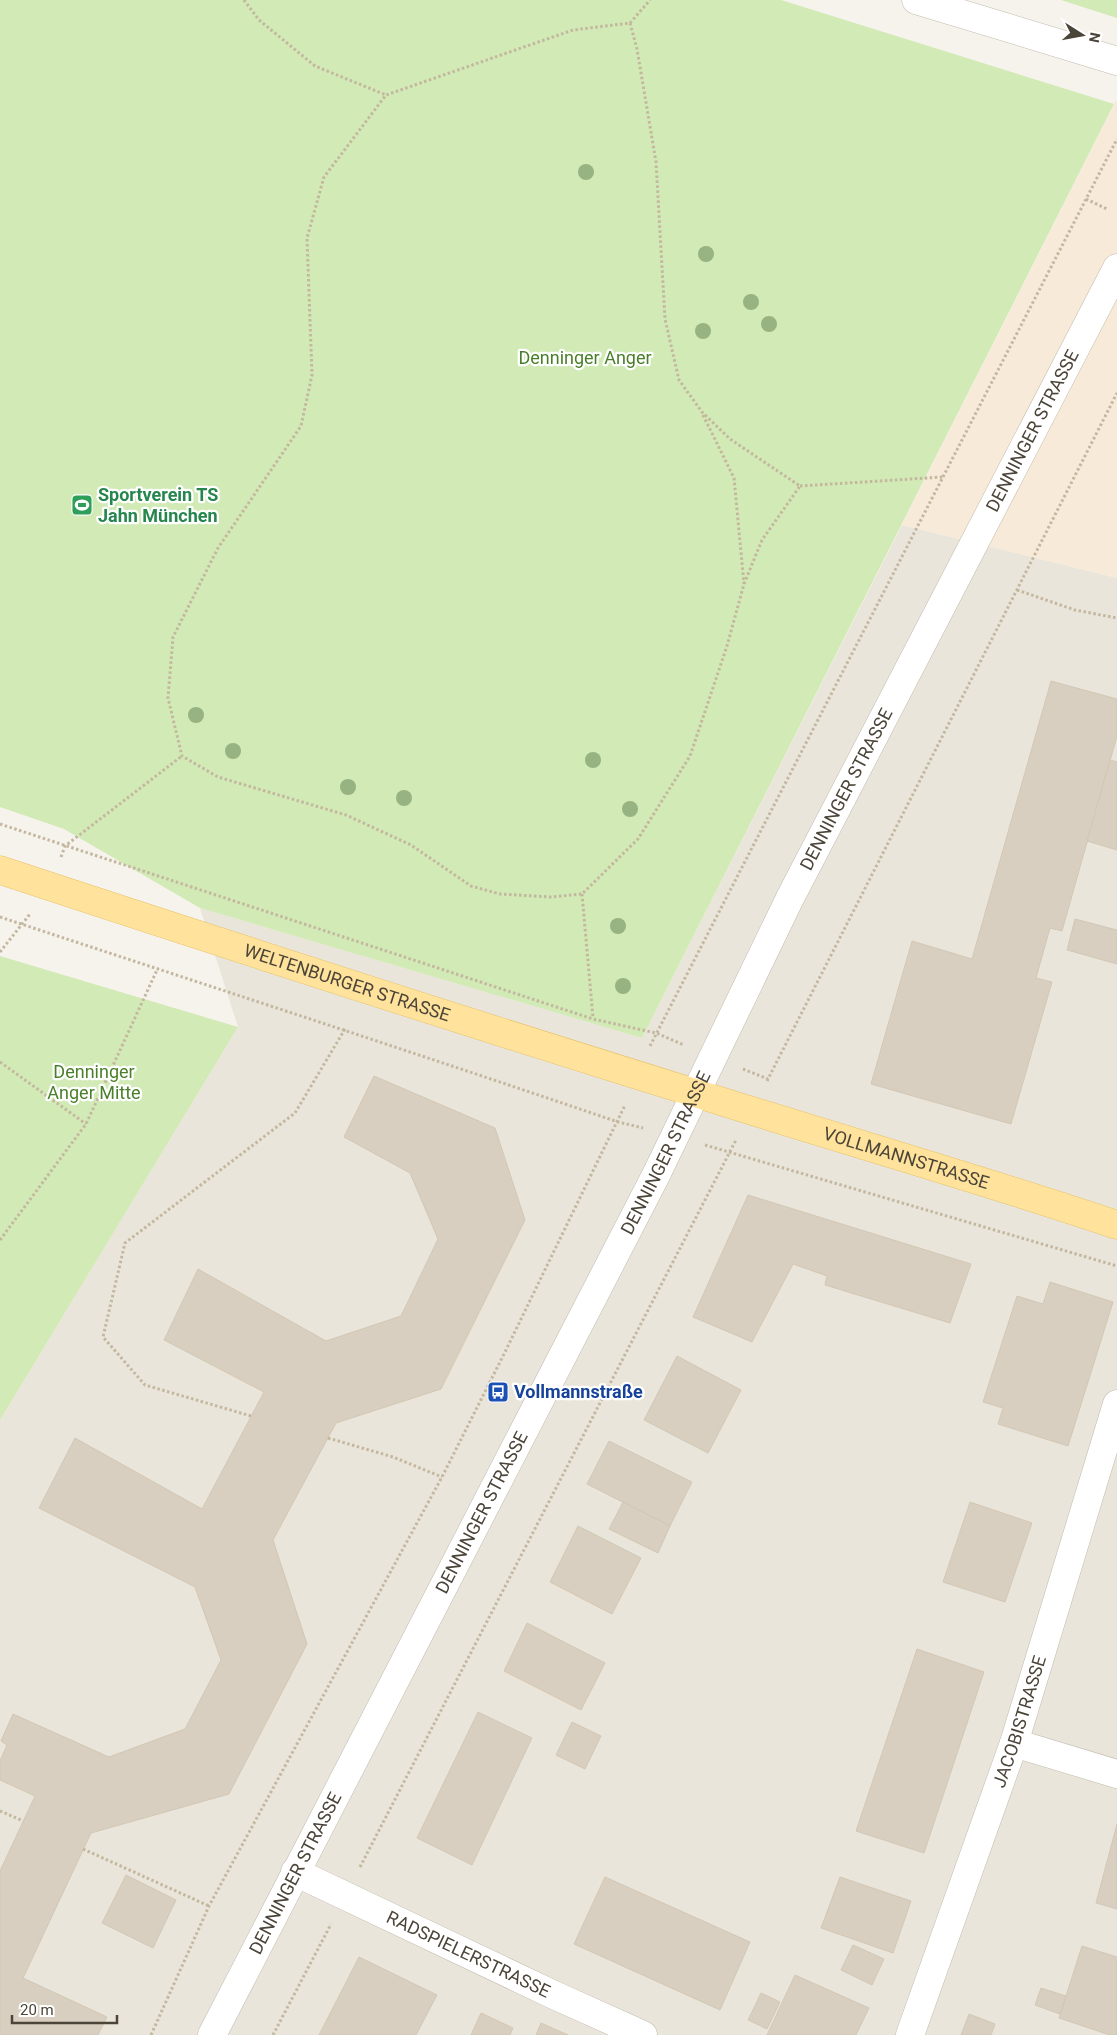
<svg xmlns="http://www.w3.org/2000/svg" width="1117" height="2035" font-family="Roboto,sans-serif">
  <rect width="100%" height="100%" fill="#f6f3ec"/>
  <polygon fill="#eae5da" points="902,525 1117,578 1117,2035 0,2035 0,1420 238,1027 200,908 642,1038"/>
  <polygon fill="#f7ead8" points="1117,99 1117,578 902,525"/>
  <g fill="#d2eab5">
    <polygon points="0,0 781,0 1114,104 642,1038 200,908 64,829 0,807"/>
    <polygon points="1061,0 1117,0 1117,18"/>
    <polygon points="0,956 238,1027 0,1420"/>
  </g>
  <g fill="#d8cfc1" stroke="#d3c7b4">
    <polygon points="1051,681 1117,699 1117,736 1062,931 1050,928 1036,978 1052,982 1011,1124 871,1084 912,941 972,959"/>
    <polygon points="1110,760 1117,762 1117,850 1087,841"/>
    <polygon points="1075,919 1117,930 1117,964 1067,950"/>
    <polygon points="374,1076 495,1128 525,1220 441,1389 336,1423 273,1540 307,1644 229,1794 91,1833 23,1978 107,2017 98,2035 0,2035 0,1871 35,1796 0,1780 0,1761 7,1745 1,1741 13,1714 109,1757 185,1729 221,1660 195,1587 39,1508 75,1438 202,1509 264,1392 164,1340 198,1269 326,1341 401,1316 438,1239 410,1173 344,1137"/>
    <polygon points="748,1195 971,1264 950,1323 825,1285 827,1276 793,1264 752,1342 693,1317"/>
    <polygon points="1050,1282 1113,1302 1068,1446 998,1424 1003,1408 983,1402 1017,1296 1043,1304"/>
    <polygon points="677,1356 741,1390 708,1453 644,1420"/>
    <polygon points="609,1441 692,1482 670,1526 587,1484"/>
    <polygon points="623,1502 670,1526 658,1553 609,1529"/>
    <polygon points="970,1502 1032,1523 1005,1602 943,1582"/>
    <polygon points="578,1526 641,1558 612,1614 550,1582"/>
    <polygon points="527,1623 605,1663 581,1710 504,1671"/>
    <polygon points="917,1649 984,1672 924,1853 856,1831"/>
    <polygon points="478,1712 532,1738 472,1865 417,1838"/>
    <polygon points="572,1722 601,1736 585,1769 556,1755"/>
    <polygon points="1117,1824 1117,1909 1096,1903"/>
    <polygon points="126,1875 176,1900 153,1948 102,1923"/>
    <polygon points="605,1877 750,1942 720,2010 574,1944"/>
    <polygon points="840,1877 911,1901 893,1953 821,1928"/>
    <polygon points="853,1945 884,1959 872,1985 841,1970"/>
    <polygon points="1082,1946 1117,1957 1117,2035 1110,2035 1059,2018"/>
    <polygon points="359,1957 437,1995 416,2035 319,2035"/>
    <polygon points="795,1975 869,2008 856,2035 767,2035"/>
    <polygon points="1041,1988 1066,1996 1060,2014 1035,2005"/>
    <polygon points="761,1993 780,2002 767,2029 748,2020"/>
    <polygon points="481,2013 513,2028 510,2035 471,2035"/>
    <polygon points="969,2014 995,2024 991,2035 961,2035"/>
    <polygon points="541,2023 568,2035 536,2035"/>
  </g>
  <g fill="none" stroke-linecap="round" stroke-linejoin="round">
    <g stroke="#c2bbae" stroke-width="29">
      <g id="minor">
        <polyline points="916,0 1117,61"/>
        <polyline points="1014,1743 1117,1774"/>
        <path id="s1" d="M 295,1872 L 554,1995 L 643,2035"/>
        <path id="s2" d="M 212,2035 L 656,1175 L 790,898 L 1117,268"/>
        <path id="s3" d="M 910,2035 L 1014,1743 L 1117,1404"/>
      </g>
    </g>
    <g stroke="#e6c16a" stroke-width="29">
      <g id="major">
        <path id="s4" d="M 0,870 C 231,946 463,1021 695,1093 C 836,1138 978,1178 1117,1225"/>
      </g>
    </g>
    <g stroke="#c4b79f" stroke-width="3" stroke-dasharray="2.5 2.5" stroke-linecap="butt">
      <polyline points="244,0 259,20 315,66 386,95"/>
      <polyline points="630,23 637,49 656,162 665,319 679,380 702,412 730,439 800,486 762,540 744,584 727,646 690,756 638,839 582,894 551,897 500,894 471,886 411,845 346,815 218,777 182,756 168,698 173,637 218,548 301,426 312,375 307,238 324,177 386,95 573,30 630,23 650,0"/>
      <polyline points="1086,199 1107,209"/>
      <polyline points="703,415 734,478 744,584"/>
      <polyline points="800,486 943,477"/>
      <polyline points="1017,590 1075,610 1117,618"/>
      <polyline points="0,824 593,1019 656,1033 684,1045"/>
      <polyline points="61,857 65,846 182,756"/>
      <polyline points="582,894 593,1018"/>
      <path d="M 0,917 C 206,985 413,1052 618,1122 L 643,1128"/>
      <polyline points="0,952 30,914"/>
      <polyline points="650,1046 1117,139"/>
      <polyline points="0,1062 86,1124"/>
      <polyline points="743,1069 768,1079"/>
      <polyline points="767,1081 1117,393"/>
      <polyline points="705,1145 1117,1266"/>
      <polyline points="0,1240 86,1124 157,970"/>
      <polyline points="251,1416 145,1385 103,1337 125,1243 295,1113 345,1029"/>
      <polyline points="328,1438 393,1457 442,1477"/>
      <polyline points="0,1811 23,1821"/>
      <polyline points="83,1849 209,1906"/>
      <polyline points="360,1867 736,1140"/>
      <polyline points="151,2035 209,1906 442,1477 506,1350 625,1105"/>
      <polyline points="273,2035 331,1924"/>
    </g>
    <use href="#minor" stroke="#fff" stroke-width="28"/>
    <use href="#major" stroke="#ffe39c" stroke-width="28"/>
  </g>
  <g fill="#97b381">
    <circle cx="586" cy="172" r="8"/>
    <circle cx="706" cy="254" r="8"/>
    <circle cx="751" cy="302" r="8"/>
    <circle cx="769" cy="324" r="8"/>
    <circle cx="703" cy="331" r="8"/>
    <circle cx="196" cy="715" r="8"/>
    <circle cx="233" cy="751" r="8"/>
    <circle cx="593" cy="760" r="8"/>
    <circle cx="348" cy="787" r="8"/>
    <circle cx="404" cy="798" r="8"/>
    <circle cx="630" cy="809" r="8"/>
    <circle cx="618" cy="926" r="8"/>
    <circle cx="623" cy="986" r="8"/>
  </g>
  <defs>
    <g id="stadium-square" transform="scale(1.125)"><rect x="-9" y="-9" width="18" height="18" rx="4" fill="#2e9e5b" stroke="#fff"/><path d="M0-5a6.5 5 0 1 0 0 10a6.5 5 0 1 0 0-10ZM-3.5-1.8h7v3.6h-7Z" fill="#fff"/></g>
    <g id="bus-square" transform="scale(1.125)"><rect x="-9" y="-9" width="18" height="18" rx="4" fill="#1a4fb4" stroke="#fff"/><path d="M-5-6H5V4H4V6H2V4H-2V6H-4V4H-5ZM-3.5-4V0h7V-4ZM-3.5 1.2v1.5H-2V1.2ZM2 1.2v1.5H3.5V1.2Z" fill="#fff"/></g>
  </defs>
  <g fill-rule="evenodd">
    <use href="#stadium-square" x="82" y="505"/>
    <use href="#bus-square" x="498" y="1392"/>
  </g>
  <g text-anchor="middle" stroke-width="4.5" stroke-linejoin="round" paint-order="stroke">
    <g font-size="18" fill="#4a7f2a" stroke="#fff">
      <text x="585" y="364">Denninger Anger</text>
      <text x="94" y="1078">Denninger<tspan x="94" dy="21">Anger Mitte</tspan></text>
    </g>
    <g font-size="18" fill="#4b4439" stroke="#fff">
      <text dy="6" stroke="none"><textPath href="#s2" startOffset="1802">DENNINGER STRASSE</textPath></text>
      <text dy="6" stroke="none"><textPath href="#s2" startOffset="1398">DENNINGER STRASSE</textPath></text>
      <text dy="6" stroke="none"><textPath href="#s4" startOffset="365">WELTENBURGER STRASSE</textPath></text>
      <text dy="6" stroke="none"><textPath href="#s2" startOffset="992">DENNINGER STRASSE</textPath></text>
      <text dy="6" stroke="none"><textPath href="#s4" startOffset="951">VOLLMANNSTRASSE</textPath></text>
      <text dy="6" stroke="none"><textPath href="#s2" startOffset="588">DENNINGER STRASSE</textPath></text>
      <text dy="6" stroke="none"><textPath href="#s3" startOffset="332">JACOBISTRASSE</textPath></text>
      <text dy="6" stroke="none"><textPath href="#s2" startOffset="182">DENNINGER STRASSE</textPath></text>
      <text dy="6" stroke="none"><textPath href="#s1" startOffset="192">RADSPIELERSTRASSE</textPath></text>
    </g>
    <g font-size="18" font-weight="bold" fill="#27864d" stroke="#fff" text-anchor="start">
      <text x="98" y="501">Sportverein TS<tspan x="98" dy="21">Jahn München</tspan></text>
    </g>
    <g font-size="18" font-weight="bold" fill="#164399" stroke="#fff" text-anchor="start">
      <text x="514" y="1398">Vollmannstraße</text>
    </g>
  </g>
  <g transform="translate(1082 35) rotate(101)" stroke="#ffffff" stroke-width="4" paint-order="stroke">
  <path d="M0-4L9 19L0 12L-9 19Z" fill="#4b4439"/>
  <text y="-8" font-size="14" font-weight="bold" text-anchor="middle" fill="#4b4439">N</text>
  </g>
  <path d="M12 2015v8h105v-8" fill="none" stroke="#4b4439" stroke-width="2.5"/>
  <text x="20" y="2015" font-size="15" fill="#4b4439" stroke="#ffffff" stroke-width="4" paint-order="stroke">20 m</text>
</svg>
